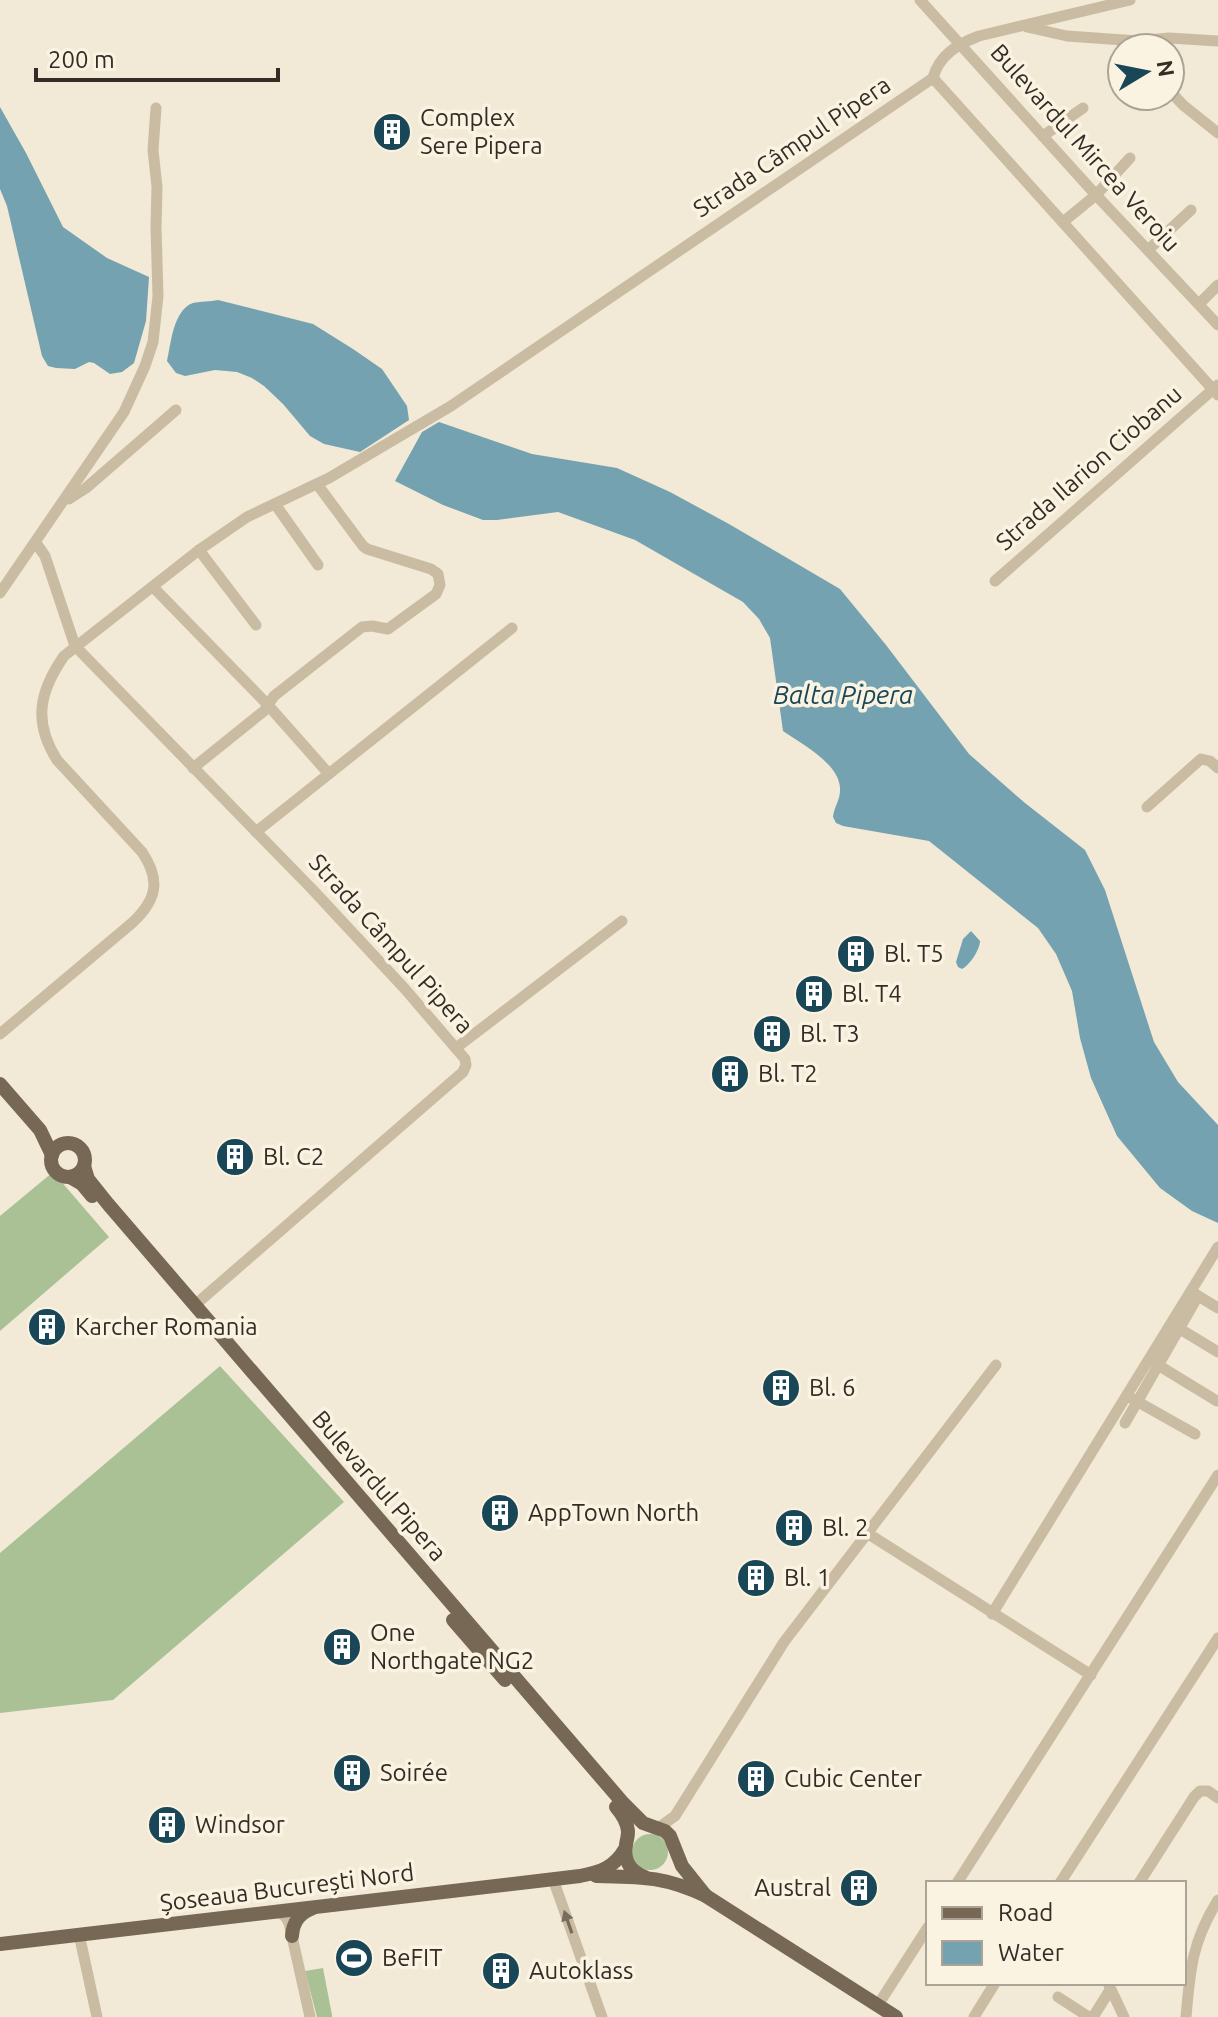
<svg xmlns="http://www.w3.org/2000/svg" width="1218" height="2017" font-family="Ubuntu,sans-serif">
  <rect width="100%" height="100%" fill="#f2ead6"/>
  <g fill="#aac195">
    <polygon points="53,1172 109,1237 0,1331 0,1216"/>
    <polygon points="220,1366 344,1502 113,1700 0,1713 0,1553"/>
    <circle cx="650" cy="1852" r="18"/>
    <polygon points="323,1968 332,2015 332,2017 317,2017 305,1971"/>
  </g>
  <g fill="#74a2b0">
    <polygon points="0,107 26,153 63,227 107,258 149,277 146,321 134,363 122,372 110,374 94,363 89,362 75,369 56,368 48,366 42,356 7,206 0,189"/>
    <path d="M 218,300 L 313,324 L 353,349 L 382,369 L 407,406 L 409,420 L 360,452 L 324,444 L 310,436 L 283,404 L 264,386 L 252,378 L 237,372 L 215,370 L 185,376 L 176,373 L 167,361 C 171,344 173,310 193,303 C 201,301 210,302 218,300 Z"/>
    <path d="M 439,422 L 532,454 L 617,468 L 670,492 L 729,524 L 840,589 L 886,645 L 969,754 L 1025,803 L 1085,850 L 1105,890 L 1154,1042 L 1178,1082 L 1218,1125 L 1218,1223 L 1192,1211 L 1160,1188 L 1117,1136 L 1091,1078 L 1080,1038 L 1072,991 L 1056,954 L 1038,928 L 929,841 L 843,826 L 836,823 L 833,817 C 834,807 840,800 840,791 C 842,765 802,744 783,731 L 770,638 L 759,619 L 743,602 L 635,540 L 558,512 L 497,520 L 483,520 L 443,505 L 395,481 L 422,432 Z"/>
    <path d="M 971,931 L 980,941 C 980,949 970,965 962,969 L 958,967 L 956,962 L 963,939 Z"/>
  </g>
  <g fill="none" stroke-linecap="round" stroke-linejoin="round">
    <g stroke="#cabca2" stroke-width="11">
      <polyline points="920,0 1096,195 1218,325"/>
      <polyline points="1027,27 1067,36 1138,41 1169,38 1218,41"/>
      <polyline points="933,78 1218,395"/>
      <path d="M 933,78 C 939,55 958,44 979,36 L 1130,0"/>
      <polyline points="1170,91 1183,105 1218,133"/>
      <polyline points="1043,136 1083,108"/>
      <polyline points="1063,222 1096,195 1130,158"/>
      <polyline points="1148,250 1191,210"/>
      <polyline points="1199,304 1218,285"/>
      <polyline points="69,499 86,488 176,410"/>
      <polyline points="275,504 318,565"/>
      <polyline points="36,543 45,556 75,646 312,889 405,989 465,1059 466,1065 463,1072 195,1305"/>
      <polyline points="199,550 256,625"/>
      <polyline points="995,581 1218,385"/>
      <polyline points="153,587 267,704 329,774"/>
      <polyline points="0,593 124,412 145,366 153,342 158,296 156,227 157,187 153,150 156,108"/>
      <polyline points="193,768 264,711 274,696 362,627 372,626 388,629 436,594 440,585 438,574 431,569 367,549 363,546 317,484"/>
      <polyline points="1147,807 1201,759 1210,761 1218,768"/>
      <polyline points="256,832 512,628"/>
      <path d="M 0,1034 L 132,923 C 157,900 161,880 142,852 L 57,760 C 33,722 39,692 64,656 L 199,550 L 247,517 L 329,478 L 451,406 L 933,78"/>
      <polyline points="456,1048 622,921"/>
      <polyline points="1195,1294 1218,1308"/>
      <polyline points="1175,1326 1218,1352"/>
      <polyline points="1153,1362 1217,1401"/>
      <polyline points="1131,1398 1195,1434"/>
      <polyline points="1125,1423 1198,1296"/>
      <polyline points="867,1533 1091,1675"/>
      <polyline points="992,1614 1218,1247"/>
      <polyline points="658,1828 675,1816 784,1642 996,1365"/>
      <polyline points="553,1879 602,2017"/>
      <polyline points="957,1883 1218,1475"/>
      <polyline points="1060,1883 1218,1638"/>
      <polyline points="1139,1883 1194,1797 1200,1791 1208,1791 1218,1798"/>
      <polyline points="277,1911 285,1916 289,1923 310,2017"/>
      <polyline points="79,1934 97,2017"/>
      <polyline points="1108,1983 1124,2017"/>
      <polyline points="1058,1997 1089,2017"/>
      <polyline points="878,2005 928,1927"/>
      <polyline points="974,2017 995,1983"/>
      <polyline points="1093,2017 1110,1990"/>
      <path d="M 1186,2017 C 1190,1969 1192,1942 1218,1900"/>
    </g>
    <g stroke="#776755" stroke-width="14">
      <polyline points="0,1084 40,1130 52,1155"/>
      <circle cx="68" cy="1160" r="17"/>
      <polyline points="84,1166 88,1179 108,1204 623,1803 643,1823 665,1831 670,1836 682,1866 706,1896"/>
      <polyline points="70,1177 82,1184 92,1196"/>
      <polyline points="453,1620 505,1680"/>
      <path d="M 616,1807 C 622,1814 627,1821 628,1831 C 628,1839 627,1837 626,1845 C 623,1861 631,1872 645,1877"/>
      <path d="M 596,1876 C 641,1877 664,1876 706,1896 L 896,2017"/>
      <path d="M 292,1936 C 293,1921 300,1913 313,1908"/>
      <path d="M 0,1944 L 580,1876 C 600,1872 614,1868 625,1849"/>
    </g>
  </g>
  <defs><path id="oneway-solid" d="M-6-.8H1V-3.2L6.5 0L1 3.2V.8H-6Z" transform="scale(2)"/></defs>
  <use fill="#786d5d" href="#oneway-solid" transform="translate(568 1922) rotate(-109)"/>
  <defs>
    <g id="building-disc" transform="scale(2)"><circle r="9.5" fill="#194757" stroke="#faf3e2"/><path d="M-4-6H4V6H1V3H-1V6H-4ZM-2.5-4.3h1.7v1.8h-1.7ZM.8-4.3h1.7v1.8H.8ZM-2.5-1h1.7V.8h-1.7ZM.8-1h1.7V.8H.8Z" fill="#fff"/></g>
    <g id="stadium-disc" transform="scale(2)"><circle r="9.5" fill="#194757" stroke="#faf3e2"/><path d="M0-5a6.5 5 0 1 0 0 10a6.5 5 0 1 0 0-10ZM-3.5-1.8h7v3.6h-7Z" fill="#fff"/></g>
  </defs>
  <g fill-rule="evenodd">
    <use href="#building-disc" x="392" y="132"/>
    <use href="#building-disc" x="856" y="954"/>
    <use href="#building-disc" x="814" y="994"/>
    <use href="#building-disc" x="772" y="1034"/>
    <use href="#building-disc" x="730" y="1074"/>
    <use href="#building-disc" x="235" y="1157"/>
    <use href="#building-disc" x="47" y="1327"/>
    <use href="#building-disc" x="781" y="1388"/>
    <use href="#building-disc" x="500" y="1513"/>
    <use href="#building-disc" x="794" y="1528"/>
    <use href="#building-disc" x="756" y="1578"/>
    <use href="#building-disc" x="342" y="1647"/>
    <use href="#building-disc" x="352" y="1773"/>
    <use href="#building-disc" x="756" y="1779"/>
    <use href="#building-disc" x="167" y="1825"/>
    <use href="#building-disc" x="859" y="1888"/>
    <use href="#stadium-disc" x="354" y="1958"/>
    <use href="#building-disc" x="501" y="1971"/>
  </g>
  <g text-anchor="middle" stroke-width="7" stroke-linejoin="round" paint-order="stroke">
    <g font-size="24" fill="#342c25" stroke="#faf3e2" text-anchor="start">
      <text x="420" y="126">Complex<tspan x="420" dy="28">Sere Pipera</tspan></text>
      <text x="884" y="962">Bl. T5</text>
      <text x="842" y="1002">Bl. T4</text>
      <text x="800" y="1042">Bl. T3</text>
      <text x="758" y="1082">Bl. T2</text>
      <text x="263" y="1165">Bl. C2</text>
      <text x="75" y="1335">Karcher Romania</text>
      <text x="809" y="1396">Bl. 6</text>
      <text x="528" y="1521">AppTown North</text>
      <text x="822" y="1536">Bl. 2</text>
      <text x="784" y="1586">Bl. 1</text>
      <text x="370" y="1641">One<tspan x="370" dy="28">Northgate NG2</tspan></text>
      <text x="380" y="1781">Soirée</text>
      <text x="784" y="1787">Cubic Center</text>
      <text x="195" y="1833">Windsor</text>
      <text x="831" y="1896" text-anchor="end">Austral</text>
      <text x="382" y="1966">BeFIT</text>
      <text x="529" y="1979">Autoklass</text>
    </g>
    <g font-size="24" fill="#342c25" stroke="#faf3e2">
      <text transform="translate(792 147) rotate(-34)" y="8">Strada Câmpul Pipera</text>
      <text transform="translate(1085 148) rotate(48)" y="8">Bulevardul Mircea Veroiu</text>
      <text transform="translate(1089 468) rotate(-41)" y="8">Strada Ilarion Ciobanu</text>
      <text transform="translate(391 944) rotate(48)" y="8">Strada Câmpul Pipera</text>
      <text transform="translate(379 1486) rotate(49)" y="8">Bulevardul Pipera</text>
      <text transform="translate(287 1888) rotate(-7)" y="8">Șoseaua București Nord</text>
    </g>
    <g font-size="26" font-style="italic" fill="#194757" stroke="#faf3e2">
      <text x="843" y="704">Balta Pipera</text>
    </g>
  </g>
  <rect x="926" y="1881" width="260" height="104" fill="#faf3e2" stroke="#aba396" stroke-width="2"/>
  <rect x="942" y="1907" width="40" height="12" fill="#776755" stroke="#aba396" stroke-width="2"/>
  <text x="998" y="1921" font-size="24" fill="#342c25">Road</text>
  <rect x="942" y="1941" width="40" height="24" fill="#74a2b0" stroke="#aba396" stroke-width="2"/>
  <text x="998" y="1961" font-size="24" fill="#342c25">Water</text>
  <g transform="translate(1146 72) rotate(80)"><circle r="38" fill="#faf3e2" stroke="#aba396" stroke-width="2"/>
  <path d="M0-6L14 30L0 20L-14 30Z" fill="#194757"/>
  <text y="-12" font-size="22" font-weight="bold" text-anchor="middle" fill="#342c25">N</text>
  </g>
  <path d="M36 68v12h242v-12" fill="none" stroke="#342c25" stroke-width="4"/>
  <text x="48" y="68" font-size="24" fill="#342c25" stroke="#faf3e2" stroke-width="6" paint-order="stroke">200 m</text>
</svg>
